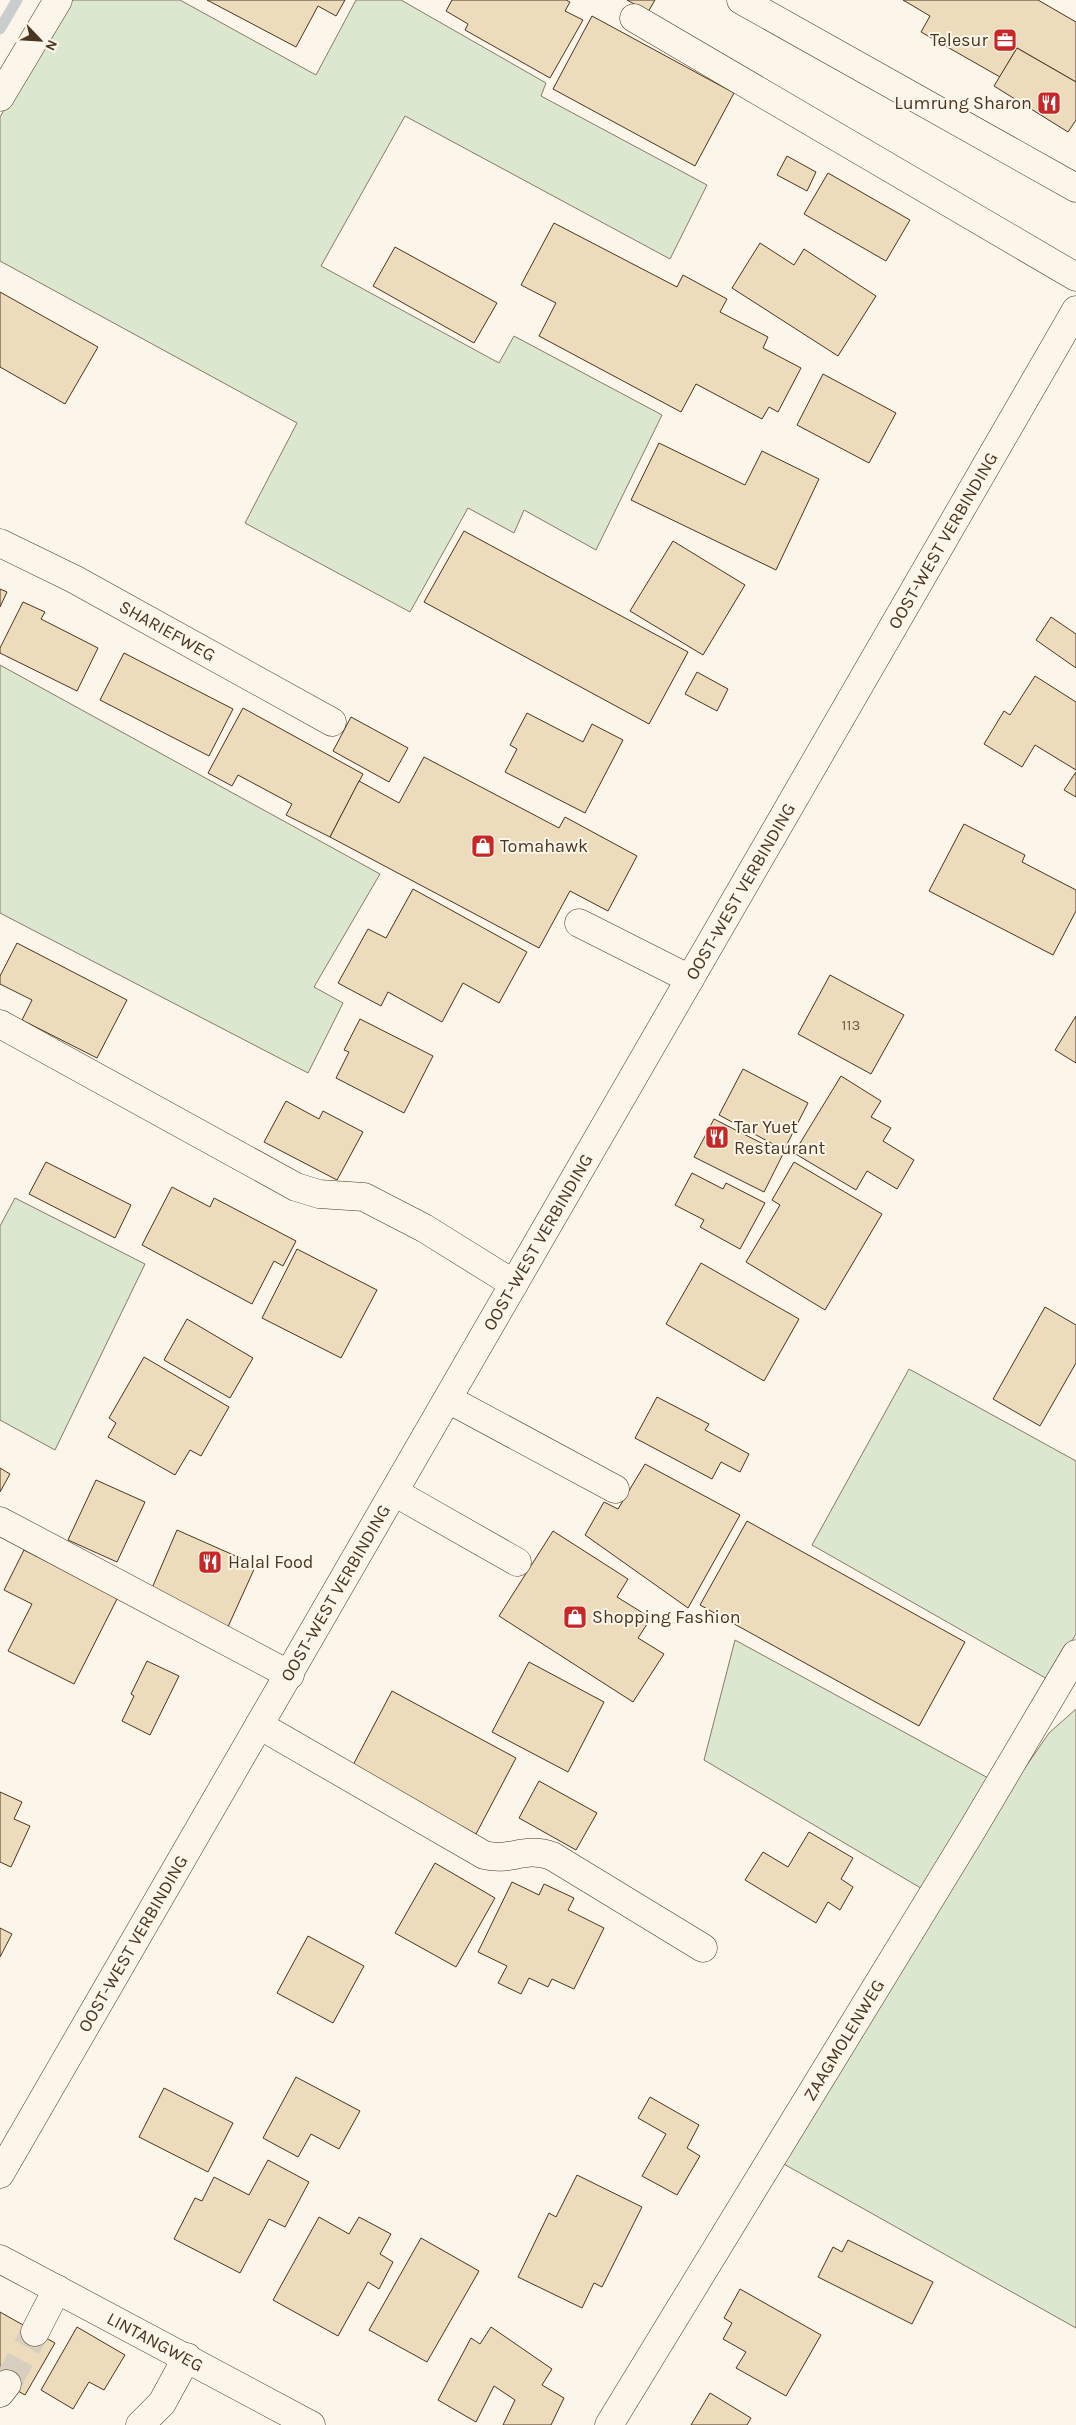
<svg xmlns="http://www.w3.org/2000/svg" width="1076" height="2425" font-family="Karla,sans-serif">
  <rect width="100%" height="100%" fill="#fbf6e9"/>
  <g fill="#dce7d0" stroke="#887966">
    <polygon points="67,0 180,0 316,75 356,0 401,0 546,83 541,96 707,185 670,259 405,116 321,266 499,363 514,336 662,415 596,550 524,510 514,533 468,508 410,612 245,523 297,423 0,261 0,117"/>
    <polygon points="0,665 380,874 314,987 343,1003 308,1073 0,913"/>
    <polygon points="15,1198 145,1264 55,1450 0,1420 0,1226"/>
    <polygon points="909,1369 1076,1461 1076,1634 1049,1680 812,1545"/>
    <polygon points="735,1640 990,1779 924,1890 704,1760"/>
    <polygon points="1076,1709 1076,2328 782,2163 1009,1791 1049,1733"/>
  </g>
  <g fill="none" stroke-linecap="round" stroke-linejoin="round">
    <polyline stroke="#c9cecd" stroke-width="11" points="0,29 17,0"/>
  </g>
  <g fill="#ecdcbc" stroke="#4a3520">
    <polygon points="207,0 345,0 336,16 318,6 296,47"/>
    <polygon points="452,0 566,0 570,2 565,11 583,20 550,78 465,30 468,24 446,11"/>
    <polygon points="627,0 655,0 648,12"/>
    <polygon points="903,0 1038,0 1076,22 1076,82 1017,48 1000,77 921,32 930,16"/>
    <polygon points="592,16 734,93 695,166 553,89"/>
    <polygon points="1017,48 1076,82 1076,120 1068,132 994,86"/>
    <polygon points="787,156 816,172 807,191 777,175"/>
    <polygon points="828,173 910,220 886,261 804,214"/>
    <polygon points="554,223 677,287 683,275 727,299 720,312 768,337 763,348 801,368 778,412 769,407 762,419 696,384 681,412 539,336 556,303 521,285"/>
    <polygon points="760,243 794,265 804,249 876,296 838,356 732,288"/>
    <polygon points="395,247 497,303 474,343 373,286"/>
    <polygon points="0,292 98,347 65,404 0,367"/>
    <polygon points="823,374 896,413 869,463 797,425"/>
    <polygon points="659,443 745,485 762,451 819,479 776,570 631,500"/>
    <polygon points="464,531 688,652 649,724 424,602"/>
    <polygon points="673,541 745,585 703,655 630,611"/>
    <polygon points="0,589 7,592 0,607"/>
    <polygon points="23,602 45,612 41,619 98,648 77,691 0,653 0,648"/>
    <polygon points="1051,617 1076,634 1076,668 1036,640"/>
    <polygon points="124,653 233,709 209,756 100,700"/>
    <polygon points="697,672 728,689 717,711 685,694"/>
    <polygon points="1035,676 1076,702 1076,770 1035,745 1022,767 984,744 1004,711 1010,715"/>
    <polygon points="243,708 363,774 330,837 286,815 292,804 238,775 232,786 208,773"/>
    <polygon points="527,713 583,742 592,724 623,740 585,813 505,772 517,749 510,745"/>
    <polygon points="351,717 408,748 389,782 333,751"/>
    <polygon points="424,757 559,828 565,817 637,856 608,911 570,891 539,948 330,837 359,781 399,803"/>
    <polygon points="1076,772 1076,797 1064,790"/>
    <polygon points="964,824 1025,855 1022,862 1076,890 1076,911 1053,955 929,891"/>
    <polygon points="413,889 527,952 499,1003 463,983 442,1022 388,992 381,1006 338,983 368,929 386,938"/>
    <polygon points="17,943 127,1000 97,1058 22,1020 32,1000 0,984 0,976"/>
    <polygon points="830,975 904,1015 871,1074 798,1034"/>
    <polygon points="1076,1016 1076,1063 1055,1050"/>
    <polygon points="360,1019 433,1056 404,1113 336,1078 349,1052 344,1050"/>
    <polygon points="743,1069 808,1103 784,1150 719,1115"/>
    <polygon points="841,1076 881,1101 871,1117 891,1128 883,1141 914,1160 897,1189 867,1171 856,1190 794,1153"/>
    <polygon points="286,1101 319,1119 323,1111 363,1132 337,1180 264,1142"/>
    <polygon points="714,1119 783,1154 764,1192 694,1157"/>
    <polygon points="46,1162 131,1205 115,1238 29,1194"/>
    <polygon points="794,1162 882,1214 825,1310 746,1262 780,1205 772,1200"/>
    <polygon points="692,1173 723,1189 726,1183 765,1203 740,1249 700,1227 704,1220 675,1205"/>
    <polygon points="172,1187 210,1207 214,1198 296,1241 283,1266 274,1261 252,1304 142,1245"/>
    <polygon points="297,1249 377,1290 341,1358 262,1318"/>
    <polygon points="701,1263 799,1319 764,1381 666,1324"/>
    <polygon points="1045,1307 1076,1325 1076,1363 1040,1426 993,1399"/>
    <polygon points="187,1319 253,1358 230,1398 164,1360"/>
    <polygon points="144,1357 229,1407 201,1456 190,1450 175,1475 108,1437 116,1423 109,1418"/>
    <polygon points="657,1397 709,1424 705,1430 749,1454 740,1472 721,1462 712,1479 635,1438"/>
    <polygon points="645,1464 740,1515 688,1608 585,1535 604,1502 618,1509"/>
    <polygon points="0,1468 10,1474 0,1492"/>
    <polygon points="96,1480 145,1502 117,1562 68,1540"/>
    <polygon points="747,1521 965,1642 919,1726 700,1605"/>
    <polygon points="177,1530 256,1565 227,1629 149,1595"/>
    <polygon points="553,1531 628,1579 617,1597 651,1618 638,1638 664,1654 633,1702 499,1616"/>
    <polygon points="24,1550 118,1597 74,1684 8,1651 32,1604 4,1590"/>
    <polygon points="147,1661 179,1676 150,1735 122,1721 134,1696 131,1694"/>
    <polygon points="529,1662 604,1702 568,1772 492,1732"/>
    <polygon points="392,1691 516,1758 476,1834 352,1767"/>
    <polygon points="539,1781 597,1813 576,1850 519,1818"/>
    <polygon points="0,1792 22,1802 14,1819 30,1826 11,1867 0,1862"/>
    <polygon points="809,1832 853,1858 841,1879 853,1887 840,1910 828,1902 816,1923 745,1880 763,1852 788,1867"/>
    <polygon points="435,1863 495,1898 456,1967 395,1933"/>
    <polygon points="512,1882 539,1895 544,1884 574,1898 568,1910 604,1928 574,1989 552,1979 548,1987 529,1978 521,1994 498,1983 507,1966 478,1952"/>
    <polygon points="0,1928 12,1934 0,1957"/>
    <polygon points="308,1936 364,1966 333,2023 277,1993"/>
    <polygon points="296,2077 360,2111 339,2149 311,2134 298,2157 263,2138"/>
    <polygon points="164,2088 233,2123 208,2172 139,2137"/>
    <polygon points="650,2097 699,2125 687,2148 700,2156 677,2195 642,2176 666,2134 638,2118"/>
    <polygon points="268,2160 309,2182 285,2227 269,2219 240,2273 174,2239 195,2198 202,2201 214,2177 249,2195"/>
    <polygon points="577,2175 642,2207 602,2287 594,2283 582,2308 518,2277 549,2213 556,2217"/>
    <polygon points="319,2217 349,2234 359,2217 391,2234 380,2254 393,2262 379,2289 368,2282 338,2336 273,2300"/>
    <polygon points="421,2238 479,2271 427,2362 369,2330"/>
    <polygon points="848,2240 933,2282 912,2324 818,2277 833,2247 842,2252"/>
    <polygon points="740,2289 821,2335 786,2396 736,2368 746,2352 723,2339 732,2323 724,2318"/>
    <polygon points="0,2312 55,2343 25,2395 0,2381"/>
    <polygon points="77,2327 125,2355 104,2390 89,2382 73,2409 41,2390"/>
    <polygon points="491,2327 552,2369 542,2385 564,2398 551,2425 503,2425 515,2400 494,2386 476,2422 438,2400 471,2338 480,2344"/>
    <polygon points="710,2393 751,2418 747,2425 691,2425"/>
  </g>
  <g fill="none" stroke-linecap="round" stroke-linejoin="round">
    <polyline stroke="#d8cfc1" stroke-width="28" stroke-dasharray="28 14" stroke-linecap="butt" points="7,2384 35,2332"/>
    <g stroke="#4a3520" stroke-width="29">
      <g id="minor">
        <polyline points="741,0 1076,188"/>
        <polyline points="634,18 1076,277"/>
        <polyline points="0,97 58,0"/>
        <path id="s1" d="M 0,543 L 74,579 L 332,722"/>
        <polyline points="579,923 690,979"/>
        <polyline points="0,1024 296,1187 319,1194 364,1197 424,1228 514,1284"/>
        <polyline points="448,1399 615,1489"/>
        <polyline points="394,1492 517,1562"/>
        <polyline points="0,1521 290,1675"/>
        <path d="M 259,1725 L 484,1855 C 512,1862 523,1846 552,1856 L 703,1948"/>
        <path id="s2" d="M 0,2259 L 311,2425"/>
        <polyline points="35,2332 57,2289"/>
        <polyline points="0,2393 7,2384"/>
        <polyline points="140,2425 162,2403 187,2357"/>
        <path id="s3" d="M 609,2425 L 972,1830 L 1076,1654"/>
      </g>
    </g>
    <g stroke="#4a3520" stroke-width="29">
      <g id="major">
        <path id="s4" d="M 0,2174 L 1076,310"/>
      </g>
    </g>
    <use href="#minor" stroke="#fbf6e9" stroke-width="28"/>
    <use href="#major" stroke="#fbf6e9" stroke-width="28"/>
  </g>
  <defs>
    <g id="office-square" transform="scale(1.25)"><rect x="-9" y="-9" width="18" height="18" rx="4" fill="#c62828" stroke="#fbf6e9"/><path d="M-6-3h4V-5.5h4V-3h4V5H-6ZM-1-4.5V-3h2v-1.5ZM-6 0V1H6V0Z" fill="#fff"/></g>
    <g id="restaurant-square" transform="scale(1.25)"><rect x="-9" y="-9" width="18" height="18" rx="4" fill="#c62828" stroke="#fbf6e9"/><path d="M-5-6h1v4h1v-4h1v4h1v-4h1v5L-1.5 .5V6h-2V.5L-5-1ZM5-6V6H3V1.5H1.5Q1.5-4 5-6Z" fill="#fff"/></g>
    <g id="shop-square" transform="scale(1.25)"><rect x="-9" y="-9" width="18" height="18" rx="4" fill="#c62828" stroke="#fbf6e9"/><path d="M-5-2.5h2.3a2.7 3.5 0 0 1 5.4 0H5L5.5 6h-11ZM-1.5-2.5h3a1.5 2.3 0 0 0-3 0Z" fill="#fff"/></g>
  </defs>
  <g fill-rule="evenodd">
    <use href="#office-square" x="1005" y="40"/>
    <use href="#restaurant-square" x="1049" y="103"/>
    <use href="#shop-square" x="483" y="846"/>
    <use href="#restaurant-square" x="717" y="1137"/>
    <use href="#restaurant-square" x="210" y="1562"/>
    <use href="#shop-square" x="575" y="1617"/>
  </g>
  <g text-anchor="middle" stroke-width="4" stroke-linejoin="round" paint-order="stroke">
    <g font-size="15" fill="#725f47">
      <text x="851" y="1030">113</text>
    </g>
    <g font-size="18" fill="#4a3520" stroke="#fbf6e9" text-anchor="start">
      <text x="988" y="46" text-anchor="end">Telesur</text>
      <text x="1032" y="109" text-anchor="end">Lumrung Sharon</text>
      <text x="500" y="852">Tomahawk</text>
      <text x="734" y="1133">Tar Yuet<tspan x="734" dy="21">Restaurant</tspan></text>
      <text x="228" y="1568">Halal Food</text>
      <text x="592" y="1623">Shopping Fashion</text>
    </g>
    <g font-size="18" fill="#4a3520" stroke="#fbf6e9">
      <text dy="6" stroke="none"><textPath href="#s4" startOffset="1886">OOST-WEST VERBINDING</textPath></text>
      <text dy="6" stroke="none"><textPath href="#s1" startOffset="189">SHARIEFWEG</textPath></text>
      <text dy="6" stroke="none"><textPath href="#s4" startOffset="1481">OOST-WEST VERBINDING</textPath></text>
      <text dy="6" stroke="none"><textPath href="#s4" startOffset="1076">OOST-WEST VERBINDING</textPath></text>
      <text dy="6" stroke="none"><textPath href="#s4" startOffset="671">OOST-WEST VERBINDING</textPath></text>
      <text dy="6" stroke="none"><textPath href="#s4" startOffset="266">OOST-WEST VERBINDING</textPath></text>
      <text dy="6" stroke="none"><textPath href="#s3" startOffset="451">ZAAGMOLENWEG</textPath></text>
      <text dy="6" stroke="none"><textPath href="#s2" startOffset="176">LINTANGWEG</textPath></text>
    </g>
  </g>
  <g transform="translate(40 40) rotate(115)" stroke="#fbf6e9" stroke-width="4" paint-order="stroke">
  <path d="M0-4L9 19L0 12L-9 19Z" fill="#4a3520"/>
  <text y="-8" font-size="14" font-weight="bold" text-anchor="middle" fill="#4a3520">N</text>
  </g>
</svg>
